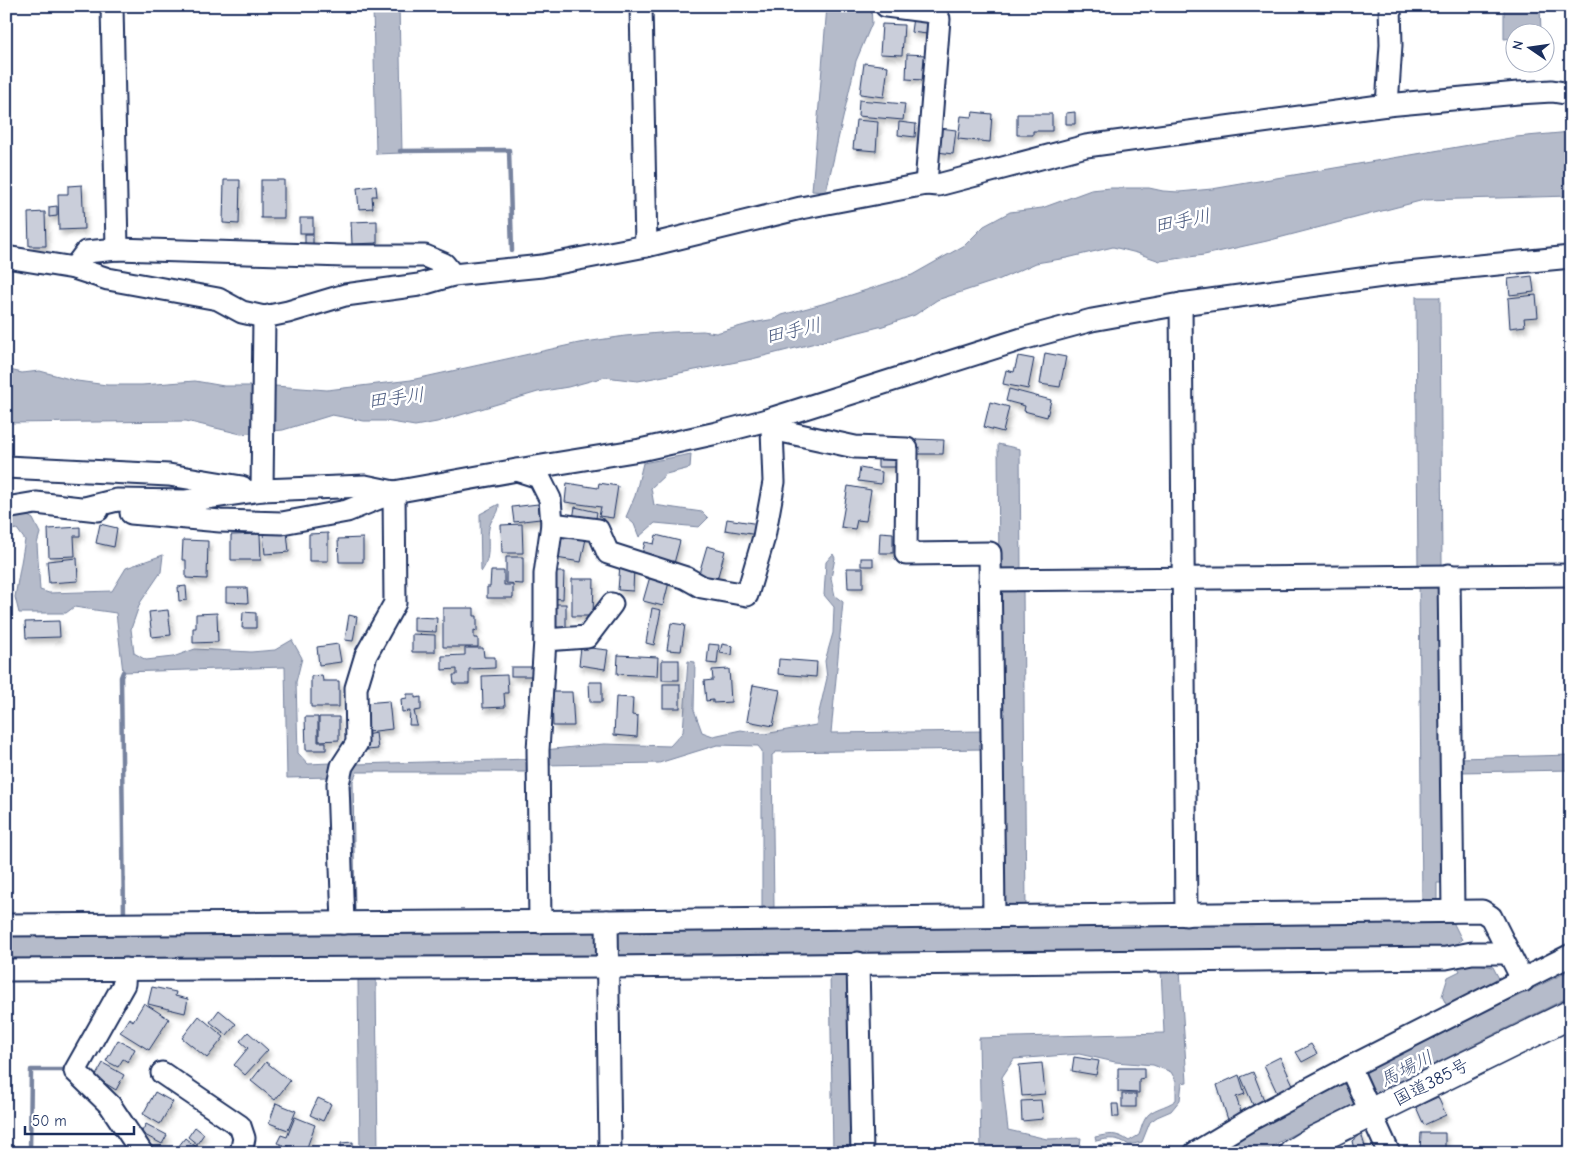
<svg xmlns="http://www.w3.org/2000/svg" width="1577" height="1159" font-family="'Comic Neue','Klee One',sans-serif">
  <defs>
    <filter id="shadow"><feDropShadow dx="2.5" dy="4.5" stdDeviation="2.5" flood-color="#0004"/></filter>
  </defs>
  <rect width="100%" height="100%" fill="#fff"/>
  <filter id="ink" filterUnits="userSpaceOnUse"><feTurbulence type="fractalNoise" baseFrequency=".02" numOctaves="2"/><feDisplacementMap in="SourceGraphic" scale="10" xChannelSelector="R" yChannelSelector="G"/><feConvolveMatrix kernelMatrix="1 2 1 2 8 2 1 2 1" color-interpolation-filters="sRGB"/></filter>
  <g filter="url(#ink)">
    <g fill="#b5bbca" stroke="#77839f">
      <polygon points="373,6 399,6 402,153 376,154"/>
      <polygon points="827,6 871,6 872,23 856,61 826,192 812,191"/>
      <polygon points="1504,6 1540,6 1541,32 1514,32 1514,38 1504,39"/>
      <polygon points="1571,132 1571,196 1424,200 1267,241 1204,255 1160,261 1137,253 1113,247 1067,258 1036,263 998,280 937,300 915,315 883,326 752,359 638,381 605,377 568,387 538,392 437,422 415,426 385,421 364,421 332,415 283,430 241,434 186,421 6,423 6,369 22,373 40,371 77,381 107,385 142,385 195,381 224,386 275,386 327,390 411,380 579,343 625,336 671,332 703,331 716,333 752,323 775,319 782,315 833,301 912,275 965,245 984,226 1010,212 1042,208 1091,190 1111,188 1149,188 1163,191 1179,192 1212,189 1516,137"/>
      <polygon points="1416,297 1440,297 1442,565 1418,570"/>
      <polygon points="998,444 1020,449 1021,572 999,572"/>
      <polygon points="691,454 690,468 666,474 651,488 654,505 702,512 708,518 699,527 655,523 639,537 634,524 626,517 635,496 643,463"/>
      <path d="M 499,504 C 499,515 495,514 491,522 C 484,537 494,555 481,572 L 480,514 Z"/>
      <polygon points="25,514 33,519 40,533 37,544 40,590 49,593 112,591 126,568 163,555 161,572 140,603 131,629 134,653 146,660 173,657 195,649 251,652 275,650 292,640 302,658 296,682 298,753 308,764 330,763 330,777 287,778 285,667 123,672 116,613 74,607 66,613 19,613 15,597 25,540 17,529 6,531 6,519"/>
      <polygon points="833,554 835,558 831,578 835,596 843,602 831,733 984,731 984,749 776,752 772,755 774,908 762,908 762,751 758,746 717,745 659,763 544,765 544,750 604,744 670,746 683,732 688,661 695,662 694,710 702,732 713,736 741,730 764,734 816,725 827,678 825,661 833,633 834,607 824,595 826,562"/>
      <polygon points="1419,581 1443,584 1445,883 1437,883 1437,902 1422,902"/>
      <polygon points="999,590 1023,590 1026,909 1002,909"/>
      <polygon points="1571,755 1571,770 1460,772 1459,758"/>
      <polygon points="530,759 530,772 357,772 353,781 355,910 349,911 348,780 352,768 357,764"/>
      <polygon points="1451,918 1462,940 1457,943 1469,965 1474,963 1493,967 1510,1000 1571,970 1571,996 1286,1138 1262,1153 1215,1153 1252,1130 1457,1026 1442,996 1448,977 1460,971 1448,948 598,960 6,964 6,931 617,927"/>
      <path d="M 1161,969 L 1180,969 L 1187,1082 L 1182,1083 L 1180,1100 L 1171,1111 L 1157,1117 L 1150,1122 L 1142,1142 L 1129,1145 C 1117,1137 1110,1138 1096,1141 L 1095,1137 C 1110,1134 1115,1132 1129,1141 L 1139,1135 C 1141,1130 1142,1124 1145,1119 C 1151,1108 1166,1108 1176,1100 L 1176,1081 L 1171,1072 L 1153,1065 L 1115,1062 L 1079,1054 L 1014,1059 L 1002,1077 L 1008,1130 L 1047,1139 L 1081,1138 L 1079,1153 L 981,1153 L 979,1038 L 1164,1033 Z"/>
      <polygon points="848,971 850,1153 833,1153 830,972"/>
      <polygon points="376,979 378,1153 360,1153 358,980"/>
    </g>
    <g fill="none" stroke-linecap="round" stroke-linejoin="round">
      <g stroke="#77839f" stroke-width="4.5">
        <polyline points="400,151 509,150 512,251"/>
        <polyline points="123,672 121,677 124,917"/>
        <polyline points="30,1153 31,1070 64,1070 68,1064"/>
      </g>
    </g>
    <g fill="#caceda" stroke="#1b2f5e" filter="url(#shadow)">
      <polygon points="913,17 929,19 927,34 911,32"/>
      <polygon points="882,24 904,25 902,55 880,54"/>
      <polygon points="907,54 926,55 924,80 906,79"/>
      <polygon points="864,63 888,66 884,97 860,94"/>
      <polygon points="859,100 905,104 903,120 858,116"/>
      <polygon points="973,112 992,114 990,142 958,139 961,116 972,117"/>
      <polygon points="1075,112 1075,124 1066,124 1066,113"/>
      <polygon points="1017,114 1052,114 1052,131 1033,131 1033,135 1017,135"/>
      <polygon points="856,120 878,122 876,151 853,149"/>
      <polygon points="899,122 916,124 915,137 898,135"/>
      <polygon points="940,128 956,130 953,154 937,152"/>
      <polygon points="224,180 240,180 239,224 223,223"/>
      <rect x="261" y="180" width="23" height="38"/>
      <polygon points="82,185 84,229 59,230 58,194 68,194 68,186"/>
      <polygon points="376,186 377,196 372,196 373,208 359,209 357,188"/>
      <polygon points="57,206 57,216 49,217 49,207"/>
      <polygon points="45,212 46,246 29,246 28,213"/>
      <rect x="300" y="218" width="13" height="15"/>
      <polygon points="377,221 377,243 352,244 351,222"/>
      <rect x="305" y="234" width="8" height="13"/>
      <polygon points="1532,276 1534,292 1510,295 1508,279"/>
      <polygon points="1536,295 1538,317 1524,318 1525,326 1510,328 1508,298"/>
      <polygon points="1045,353 1066,357 1060,387 1040,384"/>
      <polygon points="1018,356 1034,359 1028,389 1003,384 1006,370 1014,372"/>
      <polygon points="1009,389 1051,400 1047,417 1024,411 1025,406 1006,401"/>
      <polygon points="990,402 1009,407 1003,432 984,427"/>
      <polygon points="916,439 944,440 943,454 916,454"/>
      <rect x="878" y="455" width="19" height="12"/>
      <polygon points="860,468 882,472 881,484 858,481"/>
      <polygon points="567,483 598,488 599,483 618,486 613,518 599,516 601,507 565,502"/>
      <polygon points="848,486 871,490 866,521 857,520 855,529 841,527"/>
      <polygon points="538,504 540,519 514,522 512,507"/>
      <polygon points="575,507 597,512 595,524 573,519"/>
      <polygon points="727,519 759,524 758,535 725,530"/>
      <polygon points="100,524 117,528 114,547 96,543"/>
      <polygon points="522,524 523,553 502,553 501,525"/>
      <polygon points="80,527 80,536 74,536 75,556 49,557 48,529"/>
      <polygon points="561,530 587,534 581,562 556,558"/>
      <polygon points="287,532 289,552 265,554 263,534"/>
      <polygon points="880,532 893,533 893,553 879,553"/>
      <polygon points="328,533 328,561 309,561 309,534"/>
      <polygon points="260,534 261,560 231,560 231,535"/>
      <polygon points="656,535 680,541 673,567 641,559 645,542 654,544"/>
      <polygon points="363,538 363,562 339,562 338,539"/>
      <polygon points="183,540 208,541 207,579 186,578 186,560 182,560"/>
      <polygon points="707,546 725,551 716,583 698,577"/>
      <polygon points="506,557 523,557 523,584 506,583"/>
      <polygon points="77,558 78,581 49,583 47,561"/>
      <rect x="861" y="558" width="12" height="8"/>
      <polygon points="620,565 634,566 633,591 618,590"/>
      <polygon points="847,568 863,568 863,588 848,588"/>
      <polygon points="491,571 504,571 504,585 513,585 513,598 487,598 487,587 490,587"/>
      <polygon points="552,572 564,572 563,599 551,598"/>
      <polygon points="651,573 670,578 663,606 643,601"/>
      <polygon points="572,579 594,579 593,616 572,616"/>
      <polygon points="186,586 187,600 179,601 178,587"/>
      <polygon points="226,588 247,588 248,603 226,602"/>
      <rect x="552" y="604" width="14" height="26"/>
      <polygon points="443,608 474,608 474,616 477,616 477,631 474,630 474,638 478,638 478,647 443,647"/>
      <polygon points="652,608 661,610 654,645 646,643"/>
      <polygon points="168,610 171,635 152,637 149,612"/>
      <polygon points="243,612 256,613 256,628 242,628"/>
      <polygon points="217,613 218,642 193,643 193,628 196,628 196,614"/>
      <polygon points="349,615 357,617 353,641 345,640"/>
      <polygon points="414,617 437,618 436,632 414,631"/>
      <polygon points="59,621 60,637 26,638 25,622"/>
      <polygon points="671,623 685,625 681,651 667,650"/>
      <polygon points="412,634 435,635 435,652 412,652"/>
      <polygon points="338,644 341,662 319,665 317,647"/>
      <polygon points="709,644 719,645 717,664 707,663"/>
      <polygon points="722,644 733,646 732,655 720,653"/>
      <polygon points="581,647 608,650 605,669 579,665"/>
      <polygon points="465,648 483,648 484,657 495,657 495,668 469,669 469,684 454,684 453,675 457,675 457,669 442,670 442,656 465,655"/>
      <polygon points="618,655 658,657 657,676 617,674"/>
      <polygon points="779,659 817,662 816,677 778,674"/>
      <rect x="662" y="660" width="17" height="20"/>
      <rect x="511" y="667" width="22" height="9"/>
      <polygon points="729,669 731,702 713,703 713,700 706,701 704,681 713,680 712,670"/>
      <polygon points="322,675 323,681 339,681 339,707 311,707 311,676"/>
      <polygon points="507,675 508,693 504,693 505,707 483,708 482,676"/>
      <polygon points="589,682 602,682 602,702 590,702"/>
      <rect x="663" y="684" width="17" height="24"/>
      <polygon points="753,685 780,690 773,726 747,721"/>
      <polygon points="552,692 572,692 574,726 553,726"/>
      <polygon points="407,694 415,694 415,698 421,697 421,710 414,711 417,725 409,725 410,711 402,712 401,699 407,698"/>
      <polygon points="616,697 633,698 632,715 638,716 637,737 614,735"/>
      <polygon points="389,701 392,729 367,732 364,703"/>
      <polygon points="305,717 318,717 318,742 326,742 326,750 306,750"/>
      <polygon points="319,717 339,717 339,740 319,741"/>
      <polygon points="376,733 378,749 367,750 365,735"/>
      <polygon points="152,987 176,992 175,996 188,999 185,1013 148,1004"/>
      <polygon points="144,1003 169,1019 149,1050 120,1032 129,1018 133,1021"/>
      <polygon points="219,1010 236,1024 227,1035 210,1022"/>
      <polygon points="199,1016 224,1037 207,1058 182,1038"/>
      <polygon points="248,1032 268,1050 245,1075 234,1065 248,1048 240,1041"/>
      <polygon points="118,1040 135,1049 128,1062 123,1059 118,1067 106,1061"/>
      <polygon points="1311,1044 1317,1054 1302,1062 1296,1052"/>
      <polygon points="1074,1057 1099,1061 1096,1075 1072,1071"/>
      <polygon points="1280,1057 1295,1089 1279,1097 1264,1065"/>
      <polygon points="266,1062 290,1081 275,1100 251,1081"/>
      <polygon points="103,1063 124,1075 116,1090 95,1077"/>
      <polygon points="1042,1063 1045,1094 1022,1096 1019,1065"/>
      <polygon points="1118,1068 1144,1068 1144,1078 1139,1079 1139,1093 1118,1092"/>
      <polygon points="1253,1072 1264,1100 1253,1105 1241,1077"/>
      <polygon points="1239,1075 1245,1094 1236,1097 1243,1118 1229,1123 1217,1085"/>
      <polygon points="155,1092 173,1102 160,1124 143,1114"/>
      <rect x="1122" y="1094" width="14" height="13"/>
      <polygon points="1438,1097 1446,1115 1424,1125 1416,1107"/>
      <polygon points="318,1098 331,1104 323,1121 310,1115"/>
      <polygon points="1041,1100 1043,1119 1022,1121 1021,1101"/>
      <polygon points="276,1103 296,1111 288,1130 269,1123"/>
      <polygon points="1112,1104 1118,1104 1119,1117 1113,1117"/>
      <polygon points="295,1117 315,1125 305,1153 277,1143 281,1135 287,1137"/>
      <polygon points="146,1124 167,1135 162,1144 141,1133"/>
      <polygon points="195,1127 204,1134 197,1144 188,1137"/>
      <polygon points="1361,1133 1367,1153 1355,1153 1352,1141"/>
      <polygon points="1421,1133 1445,1133 1445,1153 1420,1153"/>
      <polygon points="185,1138 200,1150 198,1153 164,1153 169,1147 175,1151"/>
      <polygon points="353,1142 353,1153 341,1153 341,1143"/>
      <rect x="1100" y="1145" width="12" height="8"/>
    </g>
    <g fill="none" stroke-linecap="round" stroke-linejoin="round">
      <g stroke="#1b2f5e" stroke-width="25">
        <g id="minor">
          <polyline points="112,6 117,249"/>
          <polyline points="641,6 646,246"/>
          <polyline points="886,6 933,12 939,19 926,184"/>
          <polyline points="1387,105 1391,45 1390,6"/>
          <polyline points="6,257 74,268 108,279 218,299 242,312 264,317 288,312 345,295 419,285 453,275 542,266 646,246 801,208 926,184 938,185 1086,146 1387,105 1518,93 1552,91 1571,94"/>
          <polyline points="74,268 86,252 117,249 345,256 425,256 444,264 453,275"/>
          <polyline points="1181,304 1186,915"/>
          <polyline points="772,429 855,447 907,449 906,554 990,553 994,916"/>
          <polyline points="6,467 169,475 242,487"/>
          <polyline points="517,470 539,477 550,499 552,524 545,574 545,640 587,637 612,604"/>
          <polyline points="262,490 264,317"/>
          <polyline points="6,508 36,503 98,510"/>
          <polyline points="85,508 117,500 186,501 262,490 365,486 394,492 517,470 640,450 717,433 767,420 1022,339 1092,320 1181,304 1397,274 1571,257"/>
          <polyline points="131,513 220,521 282,523 347,511 394,492 395,603 366,655 356,688 357,743 342,766 338,784 343,923"/>
          <polyline points="552,524 598,530 608,553 686,578 702,587 747,595 764,537 774,482 772,429 767,420"/>
          <polyline points="1449,575 1453,911"/>
          <polyline points="990,580 1571,575"/>
          <polyline points="607,921 610,1153"/>
          <polyline points="540,922 538,750 545,640"/>
          <polyline points="6,925 607,921 1482,911 1491,917 1523,981"/>
          <polyline points="858,963 862,1153"/>
          <polyline points="125,969 124,984 75,1071 110,1105 142,1153"/>
          <polyline points="6,970 608,967 1446,958 1472,953 1508,953"/>
          <polyline points="1350,1067 1389,1153"/>
          <polyline points="162,1073 240,1126 244,1138 241,1153"/>
          <polyline points="1195,1153 1250,1120 1350,1067 1571,955"/>
        </g>
      </g>
      <g stroke="#1b2f5e" stroke-width="31">
        <polyline id="highway" points="1293,1153 1311,1142 1571,1014"/>
      </g>
      <use href="#minor" stroke="#fff" stroke-width="21"/>
      <use href="#highway" stroke="#fff" stroke-width="28"/>
    </g>
  </g>
  <g text-anchor="middle" stroke-width="5" stroke-linejoin="round" paint-order="stroke">
    <g font-size="18" fill="#1b2f5e" stroke="#fff">
      <text transform="translate(1431 1082) rotate(-27)" y="6">国道385号</text>
    </g>
    <g font-size="19" font-style="italic" fill="#49597e" stroke="#fff">
      <text transform="translate(1182 220) rotate(-11)" y="7">田手川</text>
      <text transform="translate(793 330) rotate(-13)" y="7">田手川</text>
      <text transform="translate(396 397) rotate(-7)" y="7">田手川</text>
      <text transform="translate(1406 1068) rotate(-27)" y="7">馬場川</text>
    </g>
  </g>
  <rect width="1577" height="1159" fill="none" stroke="#fff" stroke-width="25"/>
  <rect x="12" y="12" width="1552" height="1134" fill="none" stroke="#1b2f5e" stroke-width="2" filter="url(#ink)"/>
  <g transform="translate(1530 48) rotate(283)"><circle r="24" fill="#ffffff" stroke="#a4acbf"/>
  <path d="M0-4L9 19L0 12L-9 19Z" fill="#1b2f5e"/>
  <text y="-8" font-size="14" font-weight="bold" text-anchor="middle" fill="#1b2f5e">N</text>
  </g>
  <path d="M25 1126v8h109v-8" fill="none" stroke="#1b2f5e" stroke-width="2.5"/>
  <text x="32" y="1126" font-size="15" fill="#1b2f5e" stroke="#ffffff" stroke-width="4" paint-order="stroke">50 m</text>
</svg>
